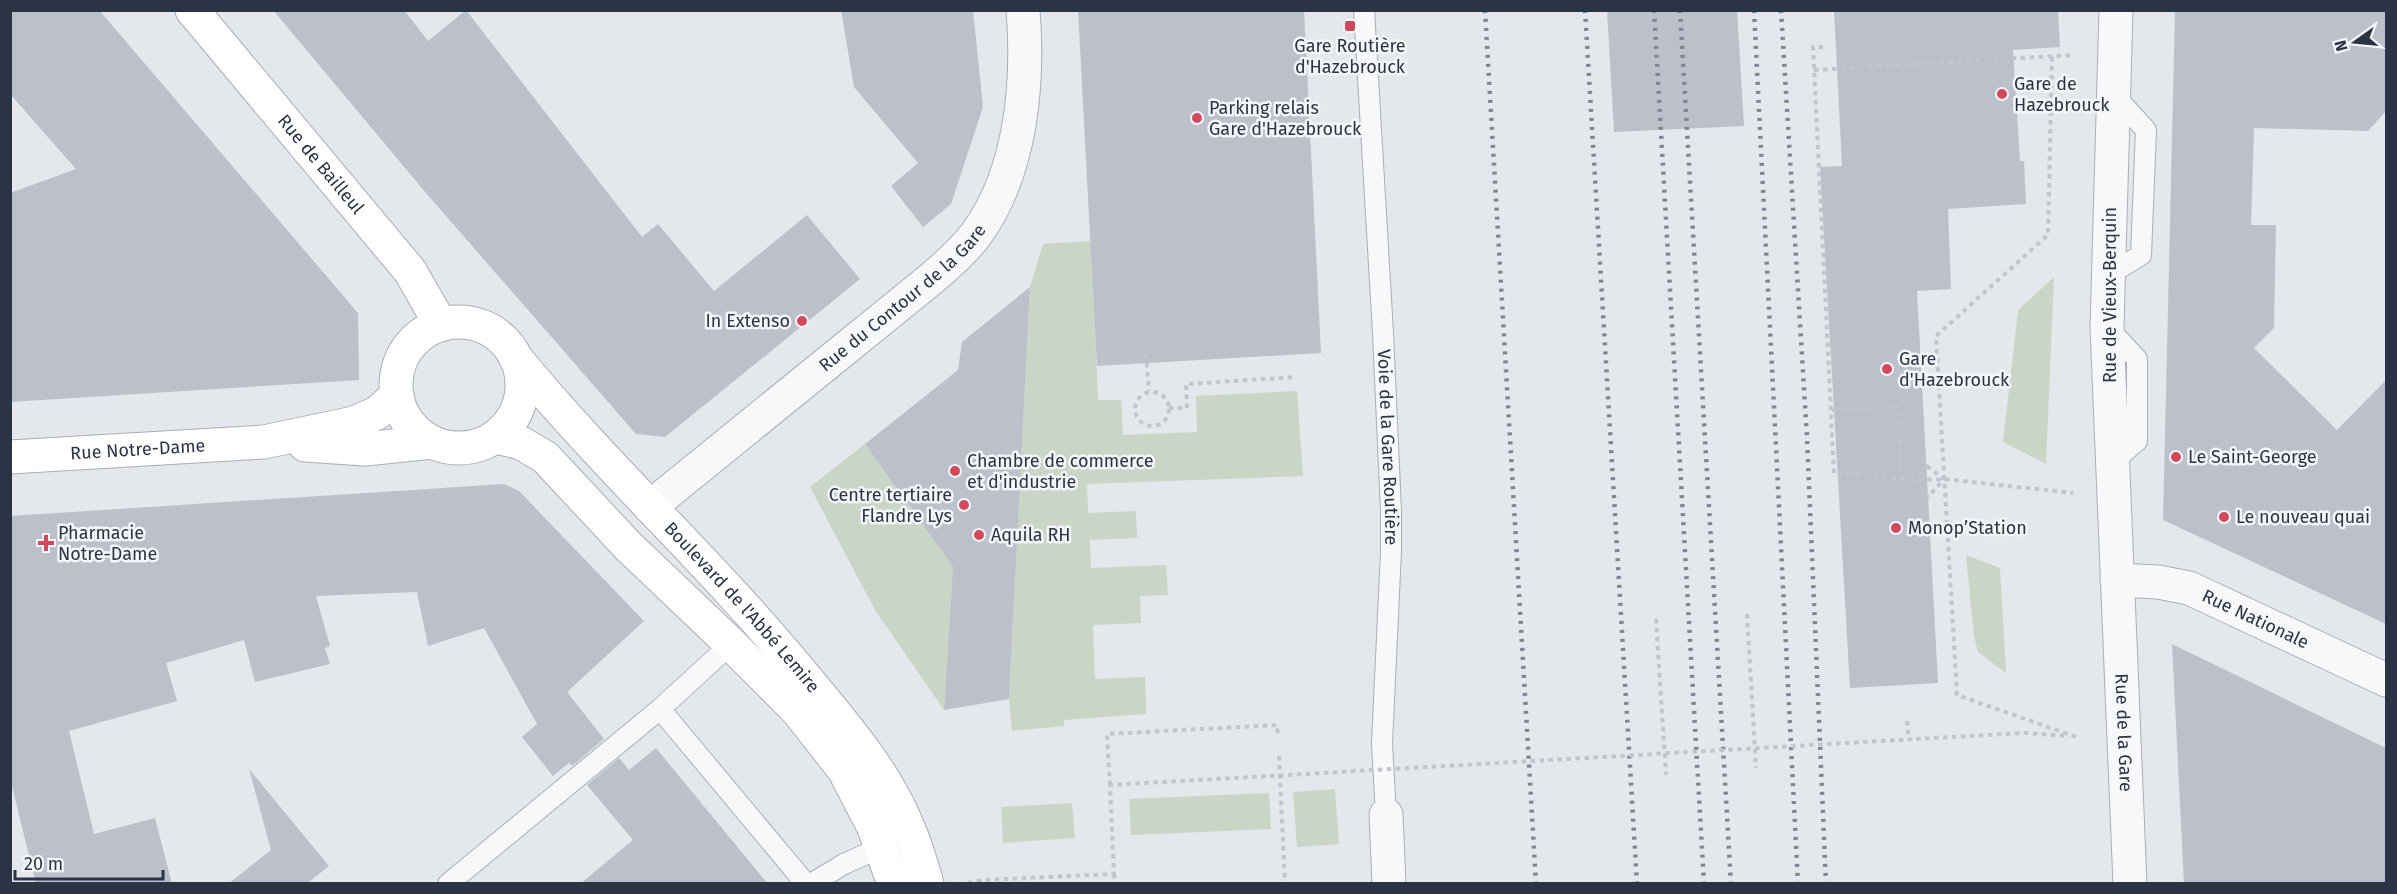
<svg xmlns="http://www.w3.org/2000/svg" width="2397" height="894" font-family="'Fira Sans',sans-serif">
  <rect width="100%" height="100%" fill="#e4e7ec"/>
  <g fill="#c9d6c5">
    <polygon points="1091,241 1098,400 1121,400 1123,435 1197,432 1196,396 1297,391 1303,476 1087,484 1088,513 1136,511 1137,538 1090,540 1091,568 1166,565 1168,595 1140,596 1141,623 1093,625 1095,679 1145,677 1146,714 1064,720 1064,726 1012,731 1009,699 1030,287 1043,244"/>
    <polygon points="2054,277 2046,464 2003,442 2018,310"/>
    <polygon points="865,444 953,567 944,710 875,610 810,487"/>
    <polygon points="1966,555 2000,568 2006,673 1978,652 1974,636"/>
    <polygon points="1335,789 1339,844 1297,847 1293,792"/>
    <polygon points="1269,793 1271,829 1131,835 1129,799"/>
    <polygon points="1072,803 1075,838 1003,843 1001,807"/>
  </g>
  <g fill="#bbc0ca">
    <polygon points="10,10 99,10 358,313 359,380 10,402 10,193 76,169 10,94"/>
    <polygon points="273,10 404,10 428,41 466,10 642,237 658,224 714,291 807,215 860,279 665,437 636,434 426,193"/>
    <polygon points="841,10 973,10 983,107 951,204 923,227 891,186 918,163 854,87"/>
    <polygon points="1078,10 1304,10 1321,353 1097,366"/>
    <polygon points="1607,10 1737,10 1744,126 1614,132"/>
    <polygon points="1834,10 2058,10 2060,47 2013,50 2020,161 2024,161 2026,204 1948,209 1951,289 1917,291 1938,683 1850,688 1820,167 1842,166"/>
    <polygon points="2175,10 2386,10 2386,111 2368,131 2254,128 2251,225 2276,225 2274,328 2254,348 2337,430 2386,380 2386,624 2163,520"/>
    <polygon points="1030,287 1009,699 944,710 953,567 865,444 958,370 962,342"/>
    <polygon points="504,484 519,491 644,621 567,692 604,739 572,766 569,763 553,776 522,737 537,724 484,628 428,646 417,592 316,596 330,646 325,648 330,664 255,682 244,640 166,663 177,701 69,731 94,834 155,818 172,884 36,884 10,778 10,516"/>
    <polygon points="2172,644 2386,748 2386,884 2184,884"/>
    <polygon points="656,748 768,884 580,884 633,840 587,785 619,758 629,770"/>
    <polygon points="249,769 329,866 306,884 228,884 271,850"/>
  </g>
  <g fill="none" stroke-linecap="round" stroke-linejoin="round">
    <g stroke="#a9aeb7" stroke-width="22">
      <g id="service">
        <path id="s1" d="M 1364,10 L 1383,333 L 1391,511 L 1391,551 L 1382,743 L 1386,815"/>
        <polyline points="2107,276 2141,255 2146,130 2114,95"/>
        <polyline points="2107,327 2137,359 2137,441 2112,462"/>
        <polyline points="660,709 806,884"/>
        <polyline points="448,884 660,709 731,644"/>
        <polyline points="811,884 844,864 882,847"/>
      </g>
    </g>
    <g stroke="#a9aeb7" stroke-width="35">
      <g id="minor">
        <path id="s2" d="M 650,507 L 931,279 C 947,265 964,251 977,233 C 1021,172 1029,84 1023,10"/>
        <path id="s3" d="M 2117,580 L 2158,582 L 2189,588 L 2386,680"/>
        <polyline points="1386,815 1389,884"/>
      </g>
    </g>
    <g stroke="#a9aeb7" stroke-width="35">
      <g id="tertiary">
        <path id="s4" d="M 2116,10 L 2107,327 L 2130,884"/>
      </g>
    </g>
    <g stroke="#a9aeb7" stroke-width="35">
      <g id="secondary">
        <path id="s5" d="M 192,10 L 410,271 L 441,325"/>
        <circle cx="459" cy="385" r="63"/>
        <path id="s6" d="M 515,357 C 605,467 710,562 800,671 C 841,721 886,770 910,832 C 917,848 922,866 927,884"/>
        <polyline points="496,437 521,443 545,457 628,546 731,644 797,710 844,770 874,828 894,884"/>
        <polyline points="305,445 365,449 432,442"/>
        <path id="s7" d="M 10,457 L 264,442 L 354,423 L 377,413 L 397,395"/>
      </g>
    </g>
    <g stroke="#c2c5cb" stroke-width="4" stroke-dasharray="4.5 4.5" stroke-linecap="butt">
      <path d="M 1823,47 L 1813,47 L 1834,474 C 1871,473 1907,482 1944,479 L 2073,493"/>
      <polyline points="2052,57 2048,235 1936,336 1957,695 2076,737"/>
      <polyline points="1814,70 2073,55"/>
      <polyline points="1146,354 1149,391"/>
      <circle cx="1152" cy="409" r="17"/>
      <polyline points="1169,408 1187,408 1186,384 1296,377"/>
      <polyline points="1832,410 1899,407 1901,478"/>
      <polygon points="1927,466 1944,479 1928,497 1910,478"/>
      <polyline points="1747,614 1756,768"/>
      <polyline points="1656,619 1666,775"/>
      <polyline points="1907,721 1909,740"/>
      <polyline points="1916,739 2026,733 2069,736"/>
      <polyline points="1279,756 1285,884"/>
      <polyline points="1110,785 1107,734 1277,725 1278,736"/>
      <polyline points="1114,874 1115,884"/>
      <polyline points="968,883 982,880 1114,874 1110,785 1270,776"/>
    </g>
    <use href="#service" stroke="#f7f8fa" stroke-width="20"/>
    <use href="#minor" stroke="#f7f8fa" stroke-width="33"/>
    <use href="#tertiary" stroke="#f7f8fa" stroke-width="33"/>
    <use href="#secondary" stroke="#fff" stroke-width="33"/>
    <g stroke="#7d8696" stroke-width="4.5" stroke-dasharray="3 6" stroke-linecap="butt">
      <polyline points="1485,10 1536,884"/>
      <polyline points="1585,10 1637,884"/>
      <polyline points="1654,10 1704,884"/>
      <polyline points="1680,10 1731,884"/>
      <polyline points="1754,10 1798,884"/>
      <polyline points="1781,10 1807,438 1826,884"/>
    </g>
    <polyline stroke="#c2c5cb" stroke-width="4" stroke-dasharray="4.5 4.5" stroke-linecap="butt" points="1270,776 1916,739"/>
  </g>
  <g fill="#d1495b" stroke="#f4f6f9" stroke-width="2">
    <rect x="1344" y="20" width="12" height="12" rx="3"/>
    <circle cx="2002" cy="94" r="6"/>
    <circle cx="1197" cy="118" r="6"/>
    <circle cx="802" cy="321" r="6"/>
    <circle cx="1887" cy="369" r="6"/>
    <circle cx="2176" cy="457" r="6"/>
    <circle cx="955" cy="471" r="6"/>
    <circle cx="964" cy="505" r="6"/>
    <circle cx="2224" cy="517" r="6"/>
    <circle cx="1896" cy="528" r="6"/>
    <circle cx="979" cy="535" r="6"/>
    <path d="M43 534h6v6h6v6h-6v6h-6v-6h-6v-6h6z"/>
  </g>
  <g text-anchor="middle" stroke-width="5" stroke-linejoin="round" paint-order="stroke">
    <g font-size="18" fill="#2b3445" stroke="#f4f6f9" text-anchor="start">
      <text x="1350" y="52" text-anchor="middle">Gare Routière<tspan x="1350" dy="21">d'Hazebrouck</tspan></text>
      <text x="2014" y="90">Gare de<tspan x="2014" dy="21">Hazebrouck</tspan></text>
      <text x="1209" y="114">Parking relais<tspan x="1209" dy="21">Gare d'Hazebrouck</tspan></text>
      <text x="790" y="327" text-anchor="end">In Extenso</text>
      <text x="1899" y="365">Gare<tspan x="1899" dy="21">d'Hazebrouck</tspan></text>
      <text x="2188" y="463">Le Saint-George</text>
      <text x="967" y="467">Chambre de commerce<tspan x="967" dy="21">et d'industrie</tspan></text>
      <text x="952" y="501" text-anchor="end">Centre tertiaire<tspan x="952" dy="21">Flandre Lys</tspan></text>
      <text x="2236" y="523">Le nouveau quai</text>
      <text x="1908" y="534">Monop’Station</text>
      <text x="58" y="539">Pharmacie<tspan x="58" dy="21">Notre-Dame</tspan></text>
      <text x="991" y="541">Aquila RH</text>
    </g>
    <g font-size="18" fill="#2b3445" stroke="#f4f6f9">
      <text dy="6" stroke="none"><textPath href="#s5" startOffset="201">Rue de Bailleul</textPath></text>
      <text dy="6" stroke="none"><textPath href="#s2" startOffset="328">Rue du Contour de la Gare</textPath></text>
      <text transform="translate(2110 295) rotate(-90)" y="6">Rue de Vieux-Berquin</text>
      <text dy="6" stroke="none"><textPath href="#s1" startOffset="438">Voie de la Gare Routière</textPath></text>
      <text dy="6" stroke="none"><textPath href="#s7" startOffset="128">Rue Notre-Dame</textPath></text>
      <text dy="6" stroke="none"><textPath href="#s6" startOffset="338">Boulevard de l'Abbé Lemire</textPath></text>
      <text dy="6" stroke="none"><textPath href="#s3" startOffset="146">Rue Nationale</textPath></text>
      <text dy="6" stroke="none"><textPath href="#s4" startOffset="723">Rue de la Gare</textPath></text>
    </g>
  </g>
  <rect width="2397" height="894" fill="none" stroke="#2b3445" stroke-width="24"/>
  <g transform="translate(2355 42) rotate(255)" stroke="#f4f6f9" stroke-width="4.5" paint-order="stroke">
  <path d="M0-4.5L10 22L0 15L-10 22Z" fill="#2b3445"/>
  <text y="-9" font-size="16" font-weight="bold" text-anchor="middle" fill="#2b3445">N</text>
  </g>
  <path d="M15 870v9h148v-9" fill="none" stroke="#2b3445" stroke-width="3"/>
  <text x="24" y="870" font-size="18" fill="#2b3445" stroke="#f4f6f9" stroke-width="4.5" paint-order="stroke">20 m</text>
</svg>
